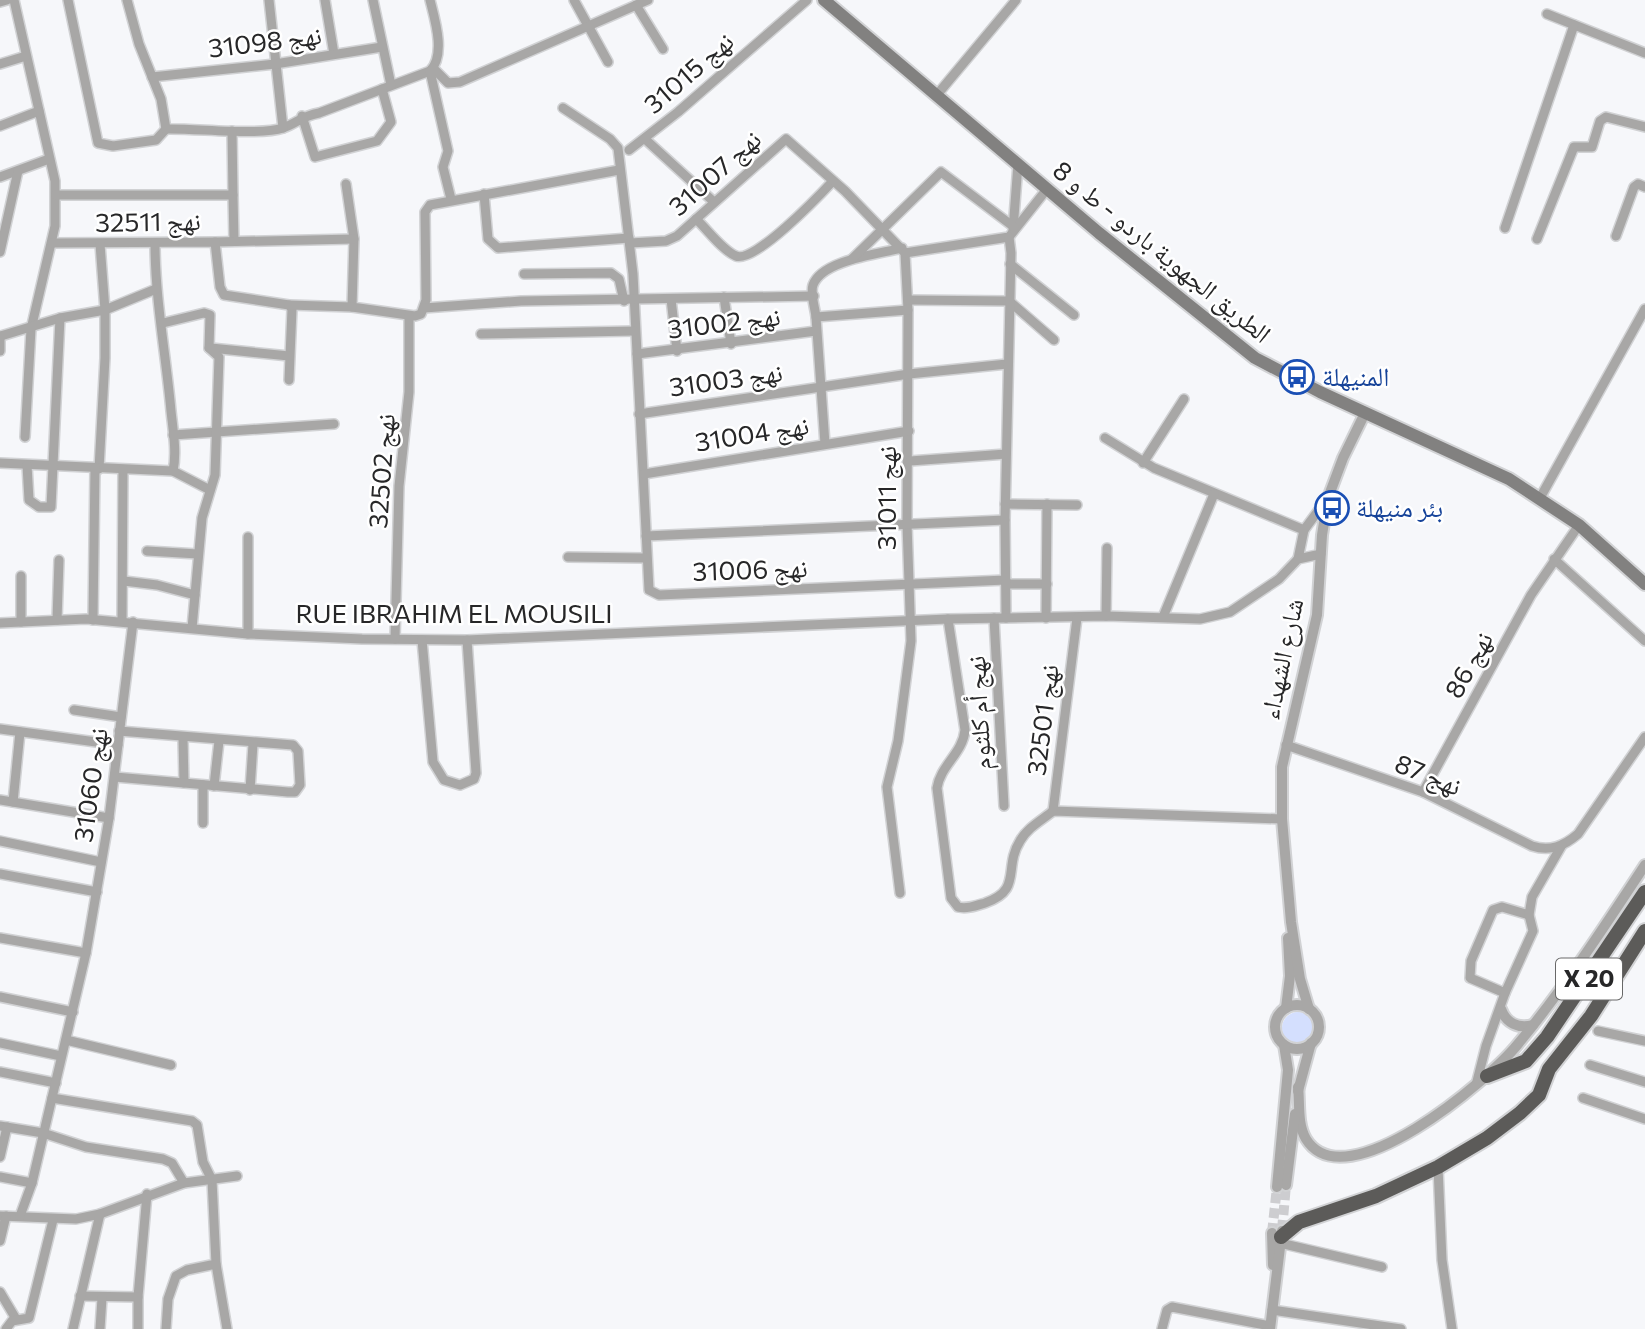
<svg xmlns="http://www.w3.org/2000/svg" width="1645" height="1329" font-family="Commissioner,'Noto Naskh Arabic',sans-serif">
  <rect width="100%" height="100%" fill="#f6f7fa"/>
  <circle fill="#d4dffe" cx="1298" cy="1028" r="16"/>
  <g fill="none" stroke-linecap="round" stroke-linejoin="round">
    <g stroke="#cdcdd0" stroke-width="10" stroke-dasharray="10 5" stroke-linecap="butt">
      <polyline points="1282,1230 1286,1185"/>
      <polyline points="1272,1233 1277,1187"/>
    </g>
    <g stroke="#d1d2d4" stroke-width="12">
      <g id="minor">
        <polyline points="14,0 55,181 55,226 31,329 25,437"/>
        <polyline points="68,0 98,143 113,146 156,140 166,129"/>
        <path d="M 127,0 L 139,44 L 161,99 L 166,129 C 195,128 259,136 283,128 C 297,123 302,116 319,113 L 430,71 C 446,55 435,20 430,0"/>
        <polyline points="269,0 283,128"/>
        <polyline points="325,0 334,54"/>
        <polyline points="373,0 391,85"/>
        <polyline points="574,0 608,62"/>
        <polyline points="0,2 7,0"/>
        <polyline points="636,5 663,49"/>
        <polyline points="1547,14 1645,53"/>
        <polyline points="0,64 26,56"/>
        <polyline points="433,68 448,83 460,82 648,0"/>
        <polyline points="430,71 448,151 443,167 451,199"/>
        <polyline points="152,77 275,64 382,47"/>
        <polyline points="936,96 1016,0"/>
        <polyline points="563,108 610,139 618,148 633,274 649,590 659,595 1006,580"/>
        <polyline points="302,116 315,157 377,141 391,122 382,89"/>
        <polyline points="0,126 39,111"/>
        <polyline points="232,131 233,195"/>
        <polyline points="645,139 714,202"/>
        <polyline points="629,150 678,112 807,0"/>
        <polyline points="0,177 49,159"/>
        <polyline points="346,184 354,239 352,307 415,316 421,314 426,300 425,212 430,205 619,170"/>
        <polyline points="484,194 488,239 498,248 629,238"/>
        <polyline points="56,195 233,195 234,241"/>
        <path d="M 696,219 C 707,229 722,250 736,256 C 754,264 819,196 833,181"/>
        <polyline points="1505,228 1574,25"/>
        <polyline points="1013,230 1018,164"/>
        <polyline points="1616,236 1634,187 1638,184 1645,187"/>
        <polyline points="1537,239 1574,147 1592,147 1600,121 1606,117 1645,127"/>
        <polyline points="215,242 354,239"/>
        <polyline points="52,243 215,242 220,287 224,295 289,305 292,309 289,380"/>
        <path d="M 155,243 C 155,299 166,355 171,411 C 173,430 177,453 173,471"/>
        <polyline points="630,243 666,241 677,236 786,139 845,191 905,253 908,310 907,524 911,641 898,741 887,787 900,893"/>
        <polyline points="100,244 105,310 156,289"/>
        <path d="M 902,248 C 879,254 822,260 813,285 C 810,293 815,308 816,317 L 908,310"/>
        <polyline points="0,252 18,171"/>
        <polyline points="905,253 1009,237 1047,189"/>
        <polyline points="852,259 941,172 1014,227"/>
        <polyline points="1010,264 1074,315"/>
        <polyline points="524,274 611,273 619,279 624,301"/>
        <polyline points="724,297 731,344"/>
        <polyline points="671,299 677,351"/>
        <polyline points="908,300 1009,301 1054,340"/>
        <polyline points="289,305 352,307"/>
        <polyline points="424,308 521,301 814,296"/>
        <polyline points="816,317 825,444"/>
        <polyline points="163,323 204,313 210,315 209,348"/>
        <polyline points="481,334 634,331"/>
        <polyline points="0,336 0,351"/>
        <polyline points="1,336 60,318 105,310 105,358 99,469"/>
        <polyline points="211,348 289,356"/>
        <polyline points="637,354 816,331"/>
        <polyline points="639,414 909,374 1007,364"/>
        <polyline points="173,435 334,424"/>
        <polyline points="1105,438 1154,468 1304,530"/>
        <polyline points="910,461 1006,454"/>
        <polyline points="0,463 173,471 210,490"/>
        <polyline points="1143,463 1184,399"/>
        <polyline points="27,465 29,500 39,507 51,507 60,318"/>
        <polyline points="644,474 909,431"/>
        <polyline points="1540,498 1645,309"/>
        <polyline points="1005,504 1077,505"/>
        <polyline points="646,536 1005,520"/>
        <polyline points="147,551 198,554"/>
        <polyline points="568,557 645,558"/>
        <polyline points="1298,559 1304,530 1327,499"/>
        <polyline points="1554,559 1645,641"/>
        <polyline points="124,581 157,585 195,595"/>
        <polyline points="1006,584 1047,584"/>
        <polyline points="1106,616 1107,548"/>
        <polyline points="1163,617 1214,494"/>
        <polyline points="994,618 1004,806"/>
        <polyline points="1006,618 1005,520 1011,253 1009,237"/>
        <polyline points="1046,618 1047,504"/>
        <path d="M 948,619 L 965,730 C 963,753 940,766 937,788 L 951,898 L 958,907 C 967,909 975,906 985,903 C 1023,890 1003,868 1020,841 C 1027,828 1042,820 1053,811 L 1282,819"/>
        <polyline points="57,620 59,560"/>
        <polyline points="93,620 95,468"/>
        <polyline points="122,621 123,470"/>
        <polyline points="21,622 21,576"/>
        <polyline points="0,623 86,619 248,634 362,639 467,640 948,619 1106,616 1200,619 1230,612 1279,579 1298,559 1321,554"/>
        <polyline points="192,628 202,518 215,475 219,357 209,348"/>
        <polyline points="248,634 248,537"/>
        <polyline points="395,639 399,486 409,392 409,316"/>
        <polyline points="422,640 433,762 444,780 460,785 474,779 476,773 467,640"/>
        <polyline points="74,710 121,717"/>
        <polyline points="0,729 118,745"/>
        <polyline points="183,738 184,783"/>
        <path d="M 1286,745 L 1423,792 L 1532,846 C 1550,852 1564,846 1578,834 L 1645,737"/>
        <polyline points="115,777 288,792 295,792 300,785 298,751 293,745 119,731"/>
        <polyline points="214,786 219,741"/>
        <polyline points="250,790 253,744"/>
        <polyline points="1423,792 1531,595 1579,525"/>
        <polyline points="0,800 109,818"/>
        <polyline points="13,802 20,732"/>
        <polyline points="1053,811 1077,618"/>
        <polyline points="203,823 203,785"/>
        <polyline points="0,841 101,862"/>
        <polyline points="0,874 97,892"/>
        <polyline points="0,938 86,953"/>
        <polyline points="1505,993 1470,978 1471,961 1493,910 1502,907 1529,915"/>
        <polyline points="0,997 73,1012"/>
        <polyline points="1598,1031 1645,1041"/>
        <polyline points="66,1040 171,1065"/>
        <polyline points="0,1043 61,1056"/>
        <polyline points="1590,1065 1645,1082"/>
        <polyline points="0,1072 56,1083"/>
        <polyline points="1476,1085 1486,1046 1505,993 1533,931 1529,915 1532,897 1562,845"/>
        <polyline points="52,1098 192,1121 197,1125 203,1162 212,1180 216,1264 187,1270 176,1276 168,1299 166,1329"/>
        <polyline points="1583,1098 1645,1119"/>
        <polyline points="0,1126 43,1133 86,1147 163,1159 172,1163 184,1183"/>
        <polyline points="0,1157 7,1127"/>
        <polyline points="1438,1167 1442,1260 1452,1329"/>
        <polyline points="0,1177 32,1183"/>
        <polyline points="0,1216 76,1219 100,1214 184,1183 237,1176"/>
        <polyline points="20,1216 32,1183 86,953 109,818 133,622"/>
        <polyline points="0,1241 6,1216"/>
        <polyline points="1280,1243 1382,1267"/>
        <polyline points="216,1264 227,1329"/>
        <polyline points="0,1292 16,1319"/>
        <polyline points="80,1296 138,1297 147,1194"/>
        <polyline points="1272,1310 1401,1329"/>
        <polyline points="6,1329 12,1321 29,1318 53,1220"/>
        <polyline points="73,1329 100,1214"/>
        <polyline points="100,1329 102,1298"/>
        <polyline points="138,1329 138,1297"/>
        <polyline points="1162,1329 1167,1310 1172,1307 1270,1326"/>
      </g>
    </g>
    <g stroke="#d1d2d4" stroke-width="14">
      <g id="tertiary">
        <circle cx="1297" cy="1027" r="22"/>
        <polyline points="1286,1008 1290,976 1288,938"/>
        <polyline points="1309,1009 1300,979 1291,922 1282,819 1282,767 1317,615 1322,535 1328,498 1343,458 1365,413"/>
        <path d="M 1501,1009 C 1506,1023 1518,1029 1533,1025"/>
        <path d="M 1298,1087 C 1300,1103 1297,1124 1306,1139 C 1345,1202 1489,1080 1518,1044 C 1565,987 1605,926 1645,865"/>
        <polyline points="1298,1091 1311,1043"/>
        <polyline points="1286,1185 1295,1114"/>
        <polyline points="1277,1187 1288,1070 1284,1045"/>
        <polyline points="1272,1233 1273,1265"/>
        <polyline points="1270,1329 1282,1231"/>
      </g>
    </g>
    <g stroke="#d1d2d4" stroke-width="16">
      <polyline id="secondary" points="824,0 1099,233 1255,358 1320,392 1509,479 1579,525 1645,584"/>
    </g>
    <g stroke="#d1d2d4" stroke-width="18">
      <g id="trunk">
        <polyline points="1487,1076 1526,1061 1547,1037 1645,892"/>
        <polyline points="1281,1237 1299,1222 1376,1196 1438,1167 1487,1138 1520,1113 1539,1095 1549,1069 1591,1016 1645,931"/>
      </g>
    </g>
    <use href="#minor" stroke="#a8a7a6" stroke-width="9"/>
    <use href="#tertiary" stroke="#a8a7a6" stroke-width="10"/>
    <use href="#secondary" stroke="#828180" stroke-width="12"/>
    <use href="#trunk" stroke="#5c5b59" stroke-width="14"/>
  </g>
  <defs>
    <g id="bus-ring" transform="scale(1.75)"><circle r="9.5" fill="#fff" stroke="#1a4fb4" stroke-width="1.5"/><path d="M-5-6H5V4H4V6H2V4H-2V6H-4V4H-5ZM-3.5-4V0h7V-4ZM-3.5 1.2v1.5H-2V1.2ZM2 1.2v1.5H3.5V1.2Z" fill="#1a4fb4"/></g>
  </defs>
  <g fill-rule="evenodd">
    <use href="#bus-ring" x="1297" y="377"/>
    <use href="#bus-ring" x="1332" y="508"/>
  </g>
  <g text-anchor="middle" stroke-width="5" stroke-linejoin="round" paint-order="stroke">
    <rect fill="#fff" stroke="#686868" stroke-width="2" x="1556" y="958.5" width="66" height="41" rx="5"/>
    <g font-size="24" font-weight="bold" fill="#272728">
      <text x="1589" y="987">X 20</text>
    </g>
    <g font-size="26" fill="#272728" stroke="#fff">
      <text transform="translate(265 42) rotate(-7)" y="9">نهج 31098</text>
      <text transform="translate(689 73) rotate(-41)" y="9">نهج 31015</text>
      <text transform="translate(715 173) rotate(-42)" y="9">نهج 31007</text>
      <text transform="translate(148 222) rotate(-1)" y="9">نهج 32511</text>
      <text transform="translate(1162 252) rotate(39)" y="9">الطريق الجهوية باردو - ط و 8</text>
      <text transform="translate(724 323) rotate(-7)" y="9">نهج 31002</text>
      <text transform="translate(726 380) rotate(-8)" y="9">نهج 31003</text>
      <text transform="translate(752 434) rotate(-9)" y="9">نهج 31004</text>
      <text transform="translate(382 471) rotate(-86)" y="9">نهج 32502</text>
      <text transform="translate(887 498) rotate(-90)" y="9">نهج 31011</text>
      <text transform="translate(750 570) rotate(-2)" y="9">نهج 31006</text>
      <text x="454" y="623">RUE IBRAHIM EL MOUSILI</text>
      <text transform="translate(1282 659) rotate(-78)" y="9">شارع الشهداء</text>
      <text transform="translate(1469 665) rotate(-61)" y="9">نهج 86</text>
      <text transform="translate(979 713) rotate(-93)" y="9">نهج أم كلثوم</text>
      <text transform="translate(1043 720) rotate(-83)" y="9">نهج 32501</text>
      <text transform="translate(1428 775) rotate(22)" y="9">نهج 87</text>
      <text transform="translate(91 785) rotate(-82)" y="9">نهج 31060</text>
    </g>
    <g font-size="26" fill="#164399" stroke="#fff" text-anchor="start">
      <text x="1322" y="386">المنيهلة</text>
      <text x="1356" y="517">بئر منيهلة</text>
    </g>
  </g>
</svg>
